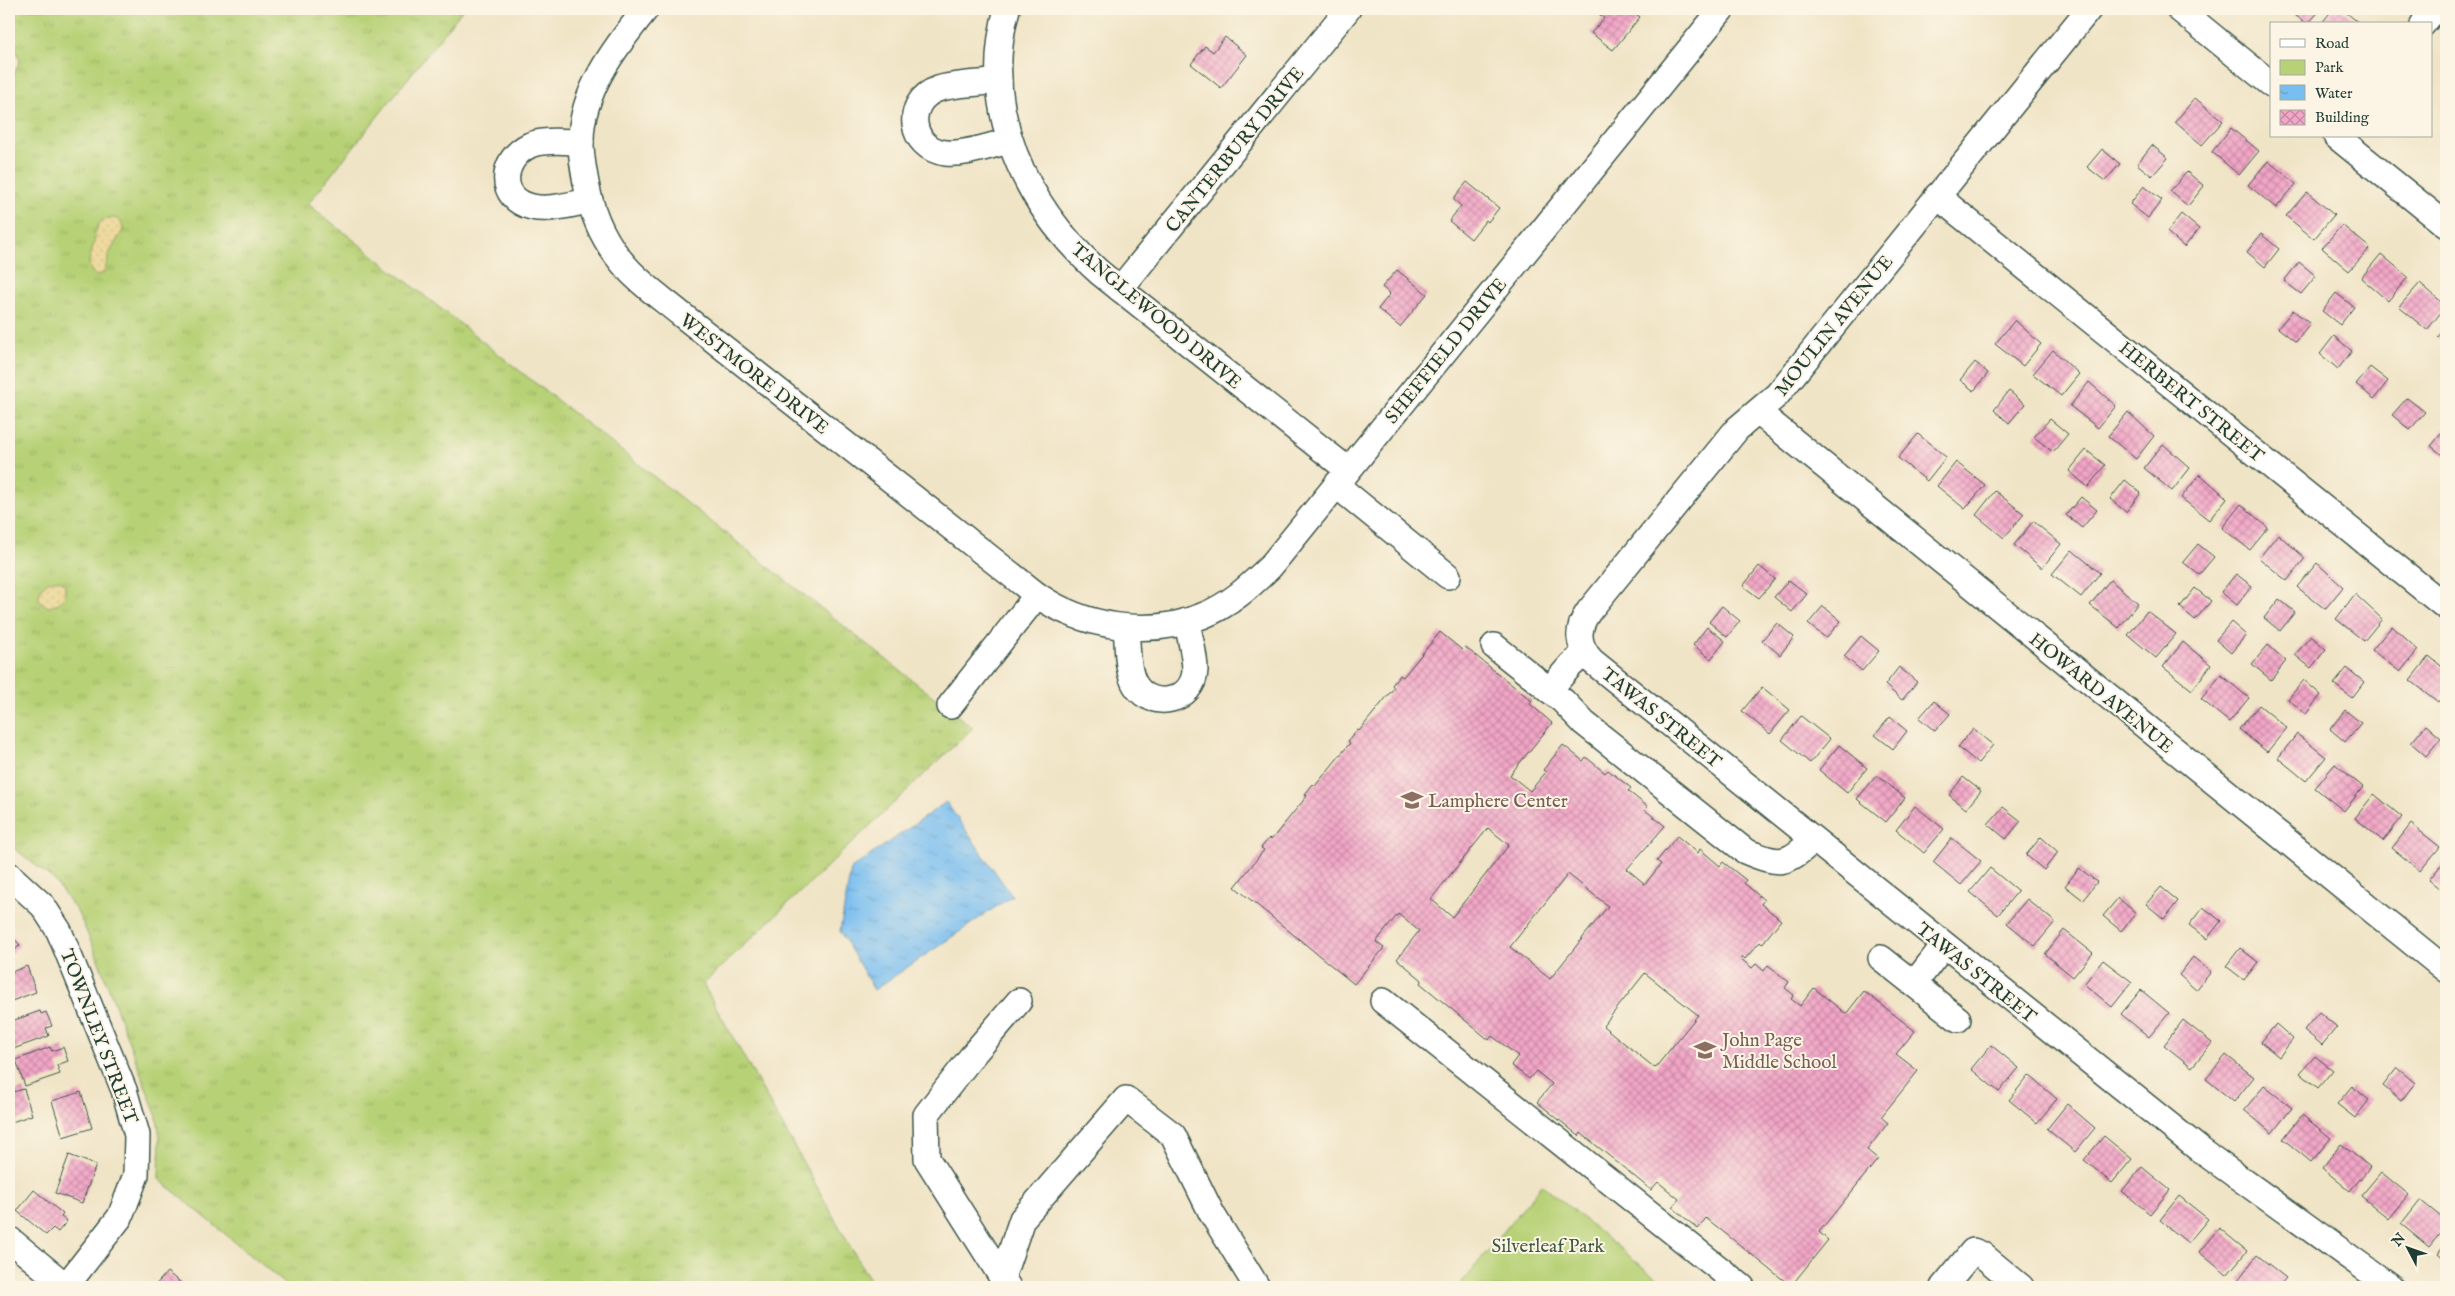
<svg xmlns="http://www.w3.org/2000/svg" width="2455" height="1296" font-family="'IM FELL English',serif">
  <defs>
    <pattern id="grass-tufts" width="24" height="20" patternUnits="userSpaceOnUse" patternTransform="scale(1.25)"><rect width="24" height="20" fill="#b7d176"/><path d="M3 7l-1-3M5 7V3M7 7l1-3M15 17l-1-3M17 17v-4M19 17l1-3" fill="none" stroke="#9db467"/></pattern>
    <pattern id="sand-dots" width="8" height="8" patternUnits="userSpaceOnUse" patternTransform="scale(1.25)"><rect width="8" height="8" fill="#eeda9e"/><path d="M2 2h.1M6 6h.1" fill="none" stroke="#ccbc89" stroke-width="1.8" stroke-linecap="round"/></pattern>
    <pattern id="water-ripples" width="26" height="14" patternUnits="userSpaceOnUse" patternTransform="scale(1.25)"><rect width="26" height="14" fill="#79bef0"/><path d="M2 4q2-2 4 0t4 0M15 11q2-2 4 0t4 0" fill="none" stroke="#639cc3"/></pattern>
    <pattern id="building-cross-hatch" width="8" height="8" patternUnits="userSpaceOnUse" patternTransform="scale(1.25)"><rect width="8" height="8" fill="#f3a6c7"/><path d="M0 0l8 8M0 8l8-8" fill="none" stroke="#c488a2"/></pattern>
  </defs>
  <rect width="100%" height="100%" fill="#fcf5e5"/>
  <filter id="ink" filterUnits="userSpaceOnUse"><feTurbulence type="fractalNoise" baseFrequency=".02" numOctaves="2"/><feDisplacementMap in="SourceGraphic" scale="10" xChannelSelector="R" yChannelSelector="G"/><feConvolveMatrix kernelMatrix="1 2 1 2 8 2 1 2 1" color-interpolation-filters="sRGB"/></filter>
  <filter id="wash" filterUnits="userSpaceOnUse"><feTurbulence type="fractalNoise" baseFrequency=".0096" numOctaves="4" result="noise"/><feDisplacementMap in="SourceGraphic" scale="20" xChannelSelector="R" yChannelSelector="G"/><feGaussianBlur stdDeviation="1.12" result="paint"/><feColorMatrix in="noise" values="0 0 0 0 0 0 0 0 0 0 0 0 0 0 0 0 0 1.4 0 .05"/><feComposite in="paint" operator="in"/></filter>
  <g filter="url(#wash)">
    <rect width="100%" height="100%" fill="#f0e4c6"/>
    <polygon fill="url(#grass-tufts)" stroke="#6b8755" points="9,9 463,9 308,204 973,728 703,984 863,1269 876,1287 289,1287 159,1179 160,1137 157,1117 93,946 78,913 53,879 9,844 9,86 20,60 9,34"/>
    <g fill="url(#sand-dots)" stroke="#868c69">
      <path d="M 110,218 C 119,218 122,221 123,230 L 110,252 L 104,273 L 96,276 C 85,267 90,258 93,246 C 97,233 93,222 110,218 Z"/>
      <path d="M 52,580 L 60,580 L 65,584 L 65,597 L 56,605 L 48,607 L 39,600 C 39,589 42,585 52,580 Z"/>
    </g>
    <polygon fill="#b7d176" stroke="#6b8755" points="1542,1185 1660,1281 1668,1287 1458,1287"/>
    <g fill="url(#water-ripples)" stroke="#4c7e92">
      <path d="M 9,451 C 16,467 16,485 9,502 Z"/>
      <polygon points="946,802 1012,896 874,990 840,931 851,869"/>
    </g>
    <g id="blocks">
      <g fill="url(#building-cross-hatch)" fill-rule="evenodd">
        <polygon points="1597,9 1629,9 1640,17 1613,50 1591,33 1604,18 1595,11"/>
        <polygon points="2286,9 2321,9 2308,24"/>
        <polygon points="2333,9 2342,9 2360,24 2321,24"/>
        <polygon points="1225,37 1247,55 1221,88 1191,64 1205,46 1213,52"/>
        <polygon points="2195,98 2223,121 2202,145 2175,122"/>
        <polygon points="2231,128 2259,151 2239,175 2212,152"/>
        <polygon points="2152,145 2168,158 2152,176 2137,164"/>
        <polygon points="2102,149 2120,164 2105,181 2087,167"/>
        <polygon points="2268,161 2296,184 2276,208 2248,185"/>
        <polygon points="2187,172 2204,186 2188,206 2170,191"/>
        <polygon points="1467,182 1499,208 1488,222 1486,220 1471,239 1449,221 1461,206 1453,199"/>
        <polygon points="2144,186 2162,200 2148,218 2130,204"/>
        <polygon points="2307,192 2334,215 2314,239 2286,216"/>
        <polygon points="2181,214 2199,229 2184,247 2167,232"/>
        <polygon points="2342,225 2370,248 2349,271 2322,248"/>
        <polygon points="2261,234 2279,249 2265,267 2247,252"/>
        <polygon points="2381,254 2408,277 2388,301 2361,278"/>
        <polygon points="2299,262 2316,276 2301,294 2284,281"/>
        <polygon points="1397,270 1427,294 1400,327 1378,309 1390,294 1382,287"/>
        <polygon points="2420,283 2446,306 2427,330 2399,307"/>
        <polygon points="2336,293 2354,307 2340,325 2322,311"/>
        <polygon points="2293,310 2310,324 2296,342 2278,328"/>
        <polygon points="2015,320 2041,344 2023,366 1995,344"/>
        <polygon points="2446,327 2446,344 2438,337"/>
        <polygon points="2334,336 2352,351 2338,369 2320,354"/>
        <polygon points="2053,350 2079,374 2061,396 2033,374"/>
        <polygon points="1975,362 1988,373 1974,391 1960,380"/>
        <polygon points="2370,367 2388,381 2374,399 2356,384"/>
        <polygon points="2089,382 2116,406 2098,428 2070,406"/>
        <polygon points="2009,391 2025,404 2009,423 1994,410"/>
        <polygon points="2407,398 2425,412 2410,430 2392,415"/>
        <polygon points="2128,412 2154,436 2136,459 2108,436"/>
        <polygon points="2050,419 2068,434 2053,452 2034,437"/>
        <polygon points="2446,428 2446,458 2431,446"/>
        <polygon points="1918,434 1946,457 1927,481 1898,458"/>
        <polygon points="2163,444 2190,468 2172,491 2144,468"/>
        <polygon points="2086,450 2105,465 2088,487 2069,471"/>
        <polygon points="1956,462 1985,485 1965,509 1937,486"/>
        <polygon points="2200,474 2227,498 2209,520 2181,498"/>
        <polygon points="2125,480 2141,493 2126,512 2110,499"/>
        <polygon points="1995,491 2024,514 2004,538 1976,515"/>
        <polygon points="2081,497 2097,510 2082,528 2066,515"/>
        <polygon points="2241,504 2268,528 2250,550 2222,528"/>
        <polygon points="2033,521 2061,544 2042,568 2014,545"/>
        <polygon points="2278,534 2305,558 2287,581 2259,558"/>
        <polygon points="2198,544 2214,557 2199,575 2183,562"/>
        <polygon points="2072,550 2100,573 2081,597 2052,574"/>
        <polygon points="2317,563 2343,587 2325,609 2297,587"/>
        <polygon points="1759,566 1775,579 1759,598 1743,586"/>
        <polygon points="2236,574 2252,586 2237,605 2221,592"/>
        <polygon points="1789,580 1807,594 1792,612 1774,597"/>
        <polygon points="2110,580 2138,603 2119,628 2090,605"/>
        <polygon points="2195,588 2211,601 2195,620 2180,607"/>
        <polygon points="2355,594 2382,619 2364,641 2336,619"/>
        <polygon points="2279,599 2295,612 2280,631 2264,618"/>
        <polygon points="1722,606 1740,621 1727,637 1709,622"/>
        <polygon points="1823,606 1841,621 1826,638 1808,624"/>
        <polygon points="2147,611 2176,634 2156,658 2128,635"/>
        <polygon points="2231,622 2246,635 2231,653 2216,640"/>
        <polygon points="1777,623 1794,637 1780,655 1762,640"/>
        <polygon points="2392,626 2418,650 2400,672 2372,650"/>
        <polygon points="1707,627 1725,641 1711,659 1693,645"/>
        <path d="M 1440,632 L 1462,650 L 1465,647 L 1532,701 L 1530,704 L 1552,723 L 1510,775 L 1530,791 L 1546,772 L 1543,770 L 1563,745 L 1583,761 L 1586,757 L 1605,773 L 1608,770 L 1631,788 L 1628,791 L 1648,807 L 1645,810 L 1665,826 L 1627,869 L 1645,884 L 1661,864 L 1657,861 L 1677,836 L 1698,853 L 1700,849 L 1720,866 L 1723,862 L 1746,880 L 1744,883 L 1764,900 L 1761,904 L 1781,920 L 1762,944 L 1760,942 L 1745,959 L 1742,956 L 1740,958 L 1752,968 L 1756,964 L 1764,971 L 1768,965 L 1789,982 L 1785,988 L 1794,995 L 1791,999 L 1800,1006 L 1814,988 L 1846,1014 L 1864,991 L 1915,1031 L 1896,1054 L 1918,1071 L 1881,1117 L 1888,1123 L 1867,1150 L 1878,1159 L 1819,1232 L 1828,1240 L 1791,1286 L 1706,1218 L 1698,1229 L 1672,1207 L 1679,1199 L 1658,1182 L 1651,1190 L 1581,1133 L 1579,1136 L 1537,1102 L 1552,1084 L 1536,1071 L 1529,1079 L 1511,1065 L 1518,1056 L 1492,1036 L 1489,1040 L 1420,983 L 1422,980 L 1397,959 L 1419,931 L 1398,914 L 1376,942 L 1384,948 L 1354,984 L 1235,887 L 1264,850 L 1261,848 L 1269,838 L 1271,840 L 1307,796 L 1305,794 L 1313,784 L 1315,786 L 1350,743 L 1348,741 L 1357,730 L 1359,731 L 1394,688 L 1392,685 L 1400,675 L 1403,677 ZM 1488,828 L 1509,845 L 1452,917 L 1431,899 ZM 1568,874 L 1608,906 L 1550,979 L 1510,947 ZM 1645,973 L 1698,1015 L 1655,1068 L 1603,1026 Z"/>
        <polygon points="1861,636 1879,651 1862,671 1844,656"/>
        <polygon points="2311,636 2326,649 2311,668 2295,655"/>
        <polygon points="2183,642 2211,665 2192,690 2163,667"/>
        <polygon points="2268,645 2286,661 2271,680 2252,664"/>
        <polygon points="2429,656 2446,670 2446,692 2438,702 2410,680"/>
        <polygon points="1899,667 1917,682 1902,700 1885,685"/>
        <polygon points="2347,668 2364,682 2352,698 2334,684"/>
        <polygon points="2221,675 2249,698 2229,722 2201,699"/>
        <polygon points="2304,680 2321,695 2306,714 2288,699"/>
        <polygon points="1762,687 1790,710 1770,734 1742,711"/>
        <polygon points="1934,701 1950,714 1935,731 1919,718"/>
        <polygon points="2259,705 2287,728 2267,752 2239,729"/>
        <polygon points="2345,710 2361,723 2345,742 2330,729"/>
        <polygon points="1801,716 1830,739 1810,763 1782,740"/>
        <polygon points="1890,717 1907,731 1893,749 1875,735"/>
        <polygon points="2426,725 2441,738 2426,756 2411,743"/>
        <polygon points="1973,729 1993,745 1978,763 1958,747"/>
        <polygon points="2297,734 2326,757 2306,781 2278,758"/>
        <polygon points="1839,745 1867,768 1847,793 1819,770"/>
        <polygon points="2335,764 2363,787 2344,811 2315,788"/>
        <polygon points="1877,775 1905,798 1886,822 1857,799"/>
        <polygon points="1963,777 1981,791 1966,809 1949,795"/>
        <polygon points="2374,794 2402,817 2383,841 2355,818"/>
        <polygon points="1915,806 1944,829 1924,853 1896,830"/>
        <polygon points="2003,807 2021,821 2006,839 1988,824"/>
        <polygon points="2411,824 2440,847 2420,871 2392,848"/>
        <polygon points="2041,837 2058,852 2044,870 2026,855"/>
        <polygon points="1952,838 1981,861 1961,885 1933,862"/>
        <polygon points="2446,859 2446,894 2429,880"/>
        <polygon points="1990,868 2018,891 1998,915 1970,892"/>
        <polygon points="2079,868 2097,882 2083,900 2065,886"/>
        <polygon points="2161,887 2178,901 2164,919 2146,904"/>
        <polygon points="2118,898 2136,913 2121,931 2103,916"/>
        <polygon points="2027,899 2055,922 2035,946 2007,923"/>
        <polygon points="2203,907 2221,921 2207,939 2189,925"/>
        <polygon points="2064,930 2093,953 2073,977 2045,954"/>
        <polygon points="9,933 20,945 9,956"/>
        <polygon points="2240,948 2258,962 2244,980 2226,966"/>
        <polygon points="2193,957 2211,972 2196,990 2179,975"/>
        <polygon points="2103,960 2132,982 2112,1007 2084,984"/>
        <polygon points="27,966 36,992 9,1002 9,973"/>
        <polygon points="2141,990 2169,1013 2149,1037 2121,1014"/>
        <polygon points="40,1011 41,1014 46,1012 52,1026 46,1028 49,1036 13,1049 9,1037 9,1022"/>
        <polygon points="2319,1012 2337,1027 2322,1045 2304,1030"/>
        <polygon points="2183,1020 2212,1043 2192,1067 2164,1045"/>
        <polygon points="2276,1024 2293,1039 2279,1057 2261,1042"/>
        <polygon points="1991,1045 2019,1068 1999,1092 1971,1069"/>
        <polygon points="50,1047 52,1051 63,1047 68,1061 57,1065 60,1074 25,1086 16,1060"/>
        <polygon points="2226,1055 2254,1077 2234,1102 2206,1079"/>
        <polygon points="2315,1056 2333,1070 2318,1088 2300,1073"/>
        <polygon points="2397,1068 2415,1083 2401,1101 2383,1086"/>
        <polygon points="2029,1075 2057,1099 2037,1123 2009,1100"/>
        <polygon points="2264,1086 2292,1108 2272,1133 2244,1110"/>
        <polygon points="2352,1086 2369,1100 2355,1118 2337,1104"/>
        <polygon points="24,1089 32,1115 9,1123 9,1093"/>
        <polygon points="81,1092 92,1128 63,1137 52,1101"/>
        <polygon points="2067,1104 2095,1128 2075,1152 2047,1129"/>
        <polygon points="2302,1115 2331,1138 2311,1162 2283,1139"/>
        <polygon points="2104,1136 2132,1159 2112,1183 2084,1160"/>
        <polygon points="2341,1144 2370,1167 2350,1191 2322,1168"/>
        <polygon points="69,1155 96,1165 82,1203 55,1193"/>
        <polygon points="2142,1167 2170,1190 2150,1214 2122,1191"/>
        <polygon points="2381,1172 2409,1195 2389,1219 2361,1196"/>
        <polygon points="34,1190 63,1214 61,1217 67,1221 58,1232 53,1228 46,1235 17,1211"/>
        <polygon points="2179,1196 2208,1219 2188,1243 2160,1220"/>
        <polygon points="2420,1200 2446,1221 2446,1226 2429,1247 2401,1224"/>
        <polygon points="2219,1228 2247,1251 2227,1275 2199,1252"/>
        <polygon points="2446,1244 2446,1261 2438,1254"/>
        <polygon points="2257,1255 2286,1278 2278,1287 2247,1287 2238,1280"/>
        <polygon points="167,1272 186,1287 154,1287"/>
        <polygon points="2299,1282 2305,1287 2295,1287"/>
      </g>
    </g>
  </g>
  <g filter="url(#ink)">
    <use href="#blocks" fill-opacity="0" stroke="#3e564a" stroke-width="1"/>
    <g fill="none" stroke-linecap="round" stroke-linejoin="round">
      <g stroke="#3e564a" stroke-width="28">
        <g id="minor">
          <path d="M 646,9 C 616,46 580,92 581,143 C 581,158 584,173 587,188 C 593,218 607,246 627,268 C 643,286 664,300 682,315 L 1037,595 C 1083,627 1149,638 1202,616 C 1229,606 1250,586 1270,567 L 1722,9"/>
          <path d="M 1007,9 C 979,110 1025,206 1100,273 L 1348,470"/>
          <path d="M 2089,9 L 1777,395 L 1737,429 L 1589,611 C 1576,629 1577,645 1592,661 L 2199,1149 L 2391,1287"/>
          <polyline points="2179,9 2271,84"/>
          <polyline points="2423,24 2435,9"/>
          <path d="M 999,81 C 980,84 956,83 938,89 C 903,101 909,149 946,153 C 966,155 991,145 1010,141"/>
          <polyline points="2336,136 2446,225"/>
          <path d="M 581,142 C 566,142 544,139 530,145 C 500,159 497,199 532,207 C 550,211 571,204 590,201"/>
          <polyline points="1937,196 2446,607"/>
          <polyline points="1120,289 1348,9"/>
          <polyline points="1758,412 2446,970"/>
          <polyline points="1336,485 1448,576"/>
          <path d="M 1126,627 C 1128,645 1126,671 1136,686 C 1153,711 1194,701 1195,670 C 1195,654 1189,636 1187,621"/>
          <path d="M 1494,646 L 1563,701 L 1584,723 L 1745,851 C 1779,865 1786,866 1813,840"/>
          <polyline points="1549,690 1571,665 1585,653"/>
          <polyline points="950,706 1037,595"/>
          <polyline points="9,875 43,906 59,931 124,1090 137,1135 136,1175 120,1217 66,1286"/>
          <polyline points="1881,958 1958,1019"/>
          <polyline points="1914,984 1944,945"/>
          <polyline points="1383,1001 1742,1287"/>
          <polyline points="9,1239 67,1287"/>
          <polyline points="1002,1278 1022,1219 1126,1099 1173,1135 1212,1214 1257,1287"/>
          <polyline points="1008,1287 927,1159 926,1115 976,1051 1019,1001"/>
          <polyline points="1943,1287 1973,1251 1981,1254 2021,1287"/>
        </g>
      </g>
      <use href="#minor" stroke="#fff" stroke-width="25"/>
    </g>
  </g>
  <defs>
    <g id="school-bare" transform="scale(1.725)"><path d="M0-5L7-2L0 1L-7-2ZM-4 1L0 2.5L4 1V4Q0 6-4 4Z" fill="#8d6e63" stroke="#fcf5e5" stroke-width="2.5" paint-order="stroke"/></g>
  </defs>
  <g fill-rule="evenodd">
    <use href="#school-bare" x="1412" y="800"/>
    <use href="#school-bare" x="1705" y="1050"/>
  </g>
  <g text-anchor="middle" stroke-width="4" stroke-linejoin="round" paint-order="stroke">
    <g font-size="19" fill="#1f3d34" stroke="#fcf5e5">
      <text transform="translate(1234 149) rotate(-51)" y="7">CANTERBURY DRIVE</text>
      <text transform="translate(1157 315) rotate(40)" y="7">TANGLEWOOD DRIVE</text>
      <text transform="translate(1833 325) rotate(-51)" y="7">MOULIN AVENUE</text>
      <text transform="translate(1445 350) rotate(-51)" y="7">SHEFFIELD DRIVE</text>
      <text transform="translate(755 373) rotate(38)" y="7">WESTMORE DRIVE</text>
      <text transform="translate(2192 401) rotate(39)" y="7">HERBERT STREET</text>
      <text transform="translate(2102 692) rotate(39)" y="7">HOWARD AVENUE</text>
      <text transform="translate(1662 717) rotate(39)" y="7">TAWAS STREET</text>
      <text transform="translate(1977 972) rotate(39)" y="7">TAWAS STREET</text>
      <text transform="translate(100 1036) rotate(69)" y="7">TOWNLEY STREET</text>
    </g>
    <g font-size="19" fill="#785e54" stroke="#fcf5e5" text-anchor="start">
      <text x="1428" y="807">Lamphere Center</text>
      <text x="1722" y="1046">John Page<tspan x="1722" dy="22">Middle School</tspan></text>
    </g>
    <g font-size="19" fill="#3d5b41" stroke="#fcf5e5">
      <text x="1548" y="1252">Silverleaf Park</text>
    </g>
  </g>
  <rect width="2455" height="1296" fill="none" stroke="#fcf5e5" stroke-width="30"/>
  <rect x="2270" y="22" width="162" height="115" fill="#fcf5e5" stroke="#a4ab9e"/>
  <rect x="2280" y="39" width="25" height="8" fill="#ffffff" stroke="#a4ab9e"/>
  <text x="2315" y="48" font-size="15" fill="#1f3d34">Road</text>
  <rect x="2280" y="60" width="25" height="15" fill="#b7d176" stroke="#a4ab9e"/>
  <text x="2315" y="72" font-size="15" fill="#1f3d34">Park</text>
  <rect x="2280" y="85" width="25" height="15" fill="url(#water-ripples)" stroke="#a4ab9e"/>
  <text x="2315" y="98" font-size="15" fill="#1f3d34">Water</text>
  <rect x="2280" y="110" width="25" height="15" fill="url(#building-cross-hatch)" stroke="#a4ab9e"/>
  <text x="2315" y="122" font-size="15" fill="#1f3d34">Building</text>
  <g transform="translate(2408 1248) rotate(311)" stroke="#fcf5e5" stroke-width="4" paint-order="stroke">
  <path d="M0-4L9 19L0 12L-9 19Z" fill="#1f3d34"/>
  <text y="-8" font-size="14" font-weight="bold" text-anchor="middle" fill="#1f3d34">N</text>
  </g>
</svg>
